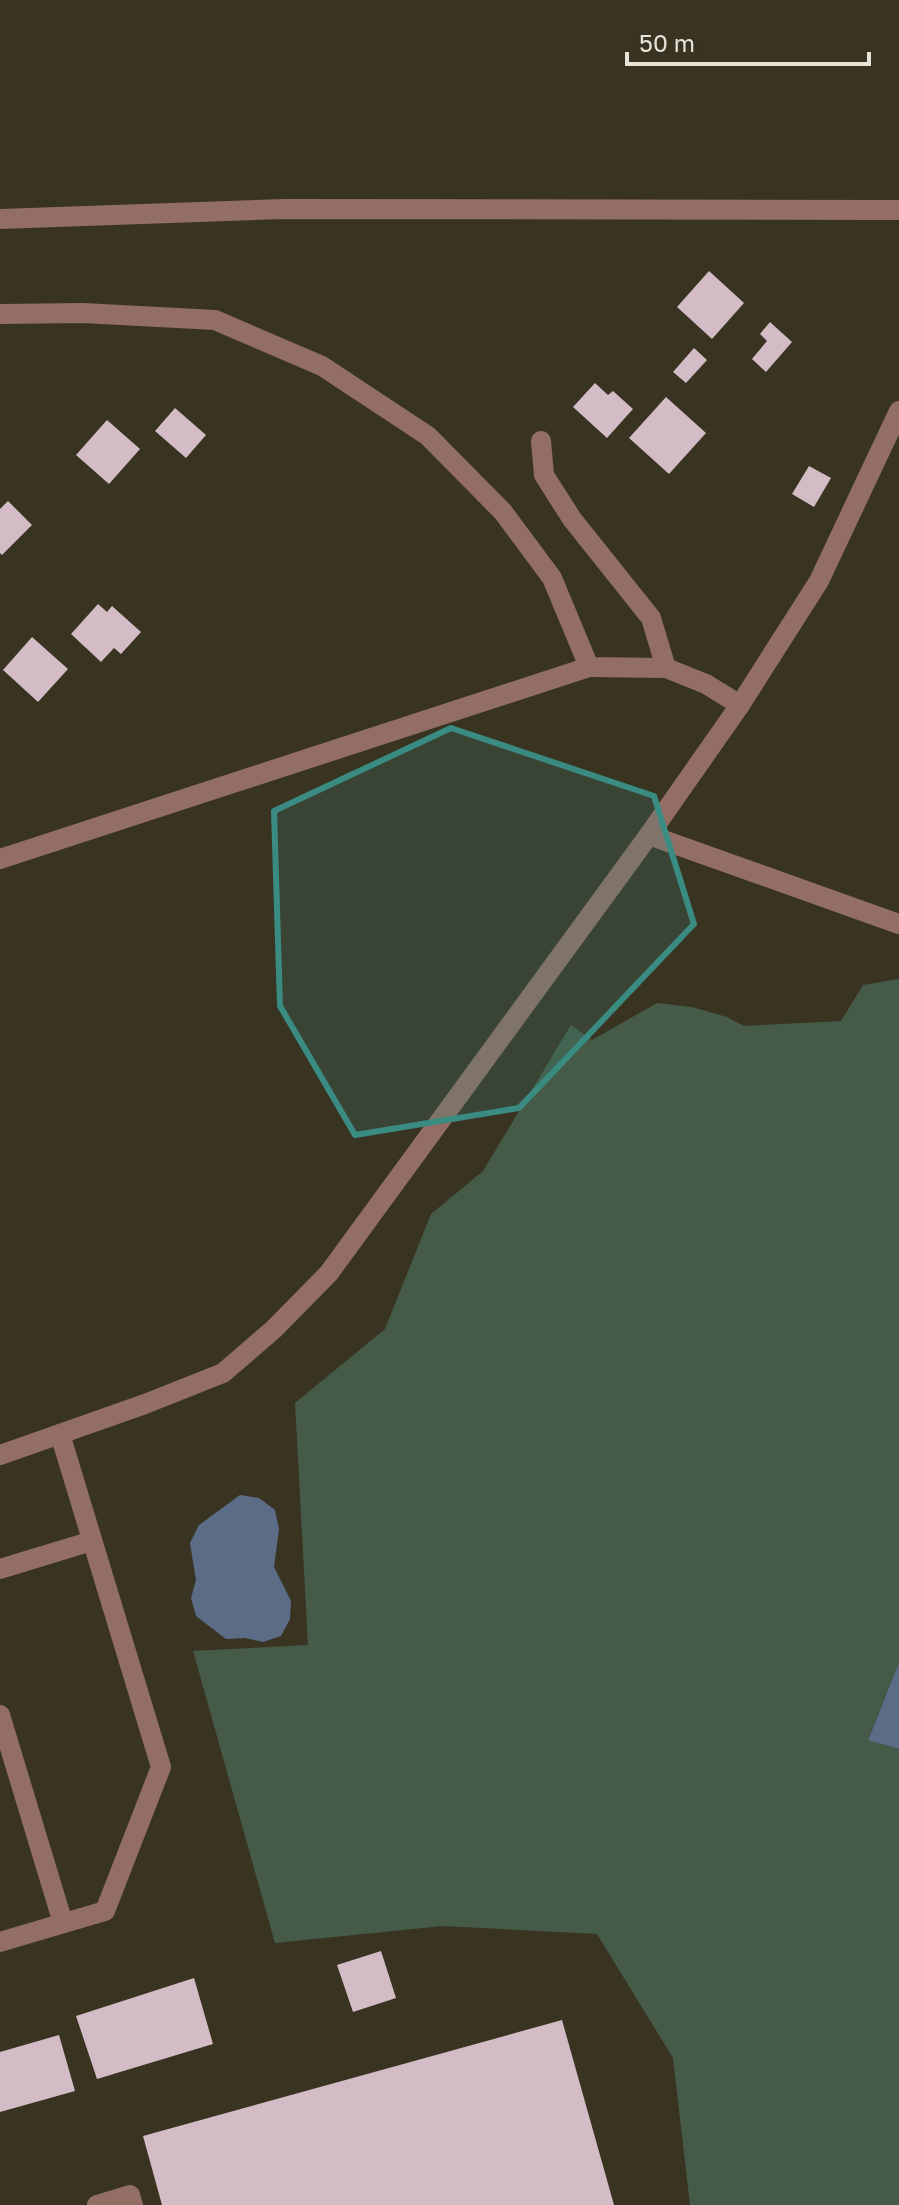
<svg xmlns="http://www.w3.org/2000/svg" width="899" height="2205" font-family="'Golos Text',sans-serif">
  <rect width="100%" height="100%" fill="#393322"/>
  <polygon fill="#455b48" points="899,979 899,1662 868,1739 899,1749 899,2205 690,2205 673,2058 597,1934 443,1926 275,1943 193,1651 308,1645 295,1403 385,1329 431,1214 483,1171 571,1025 592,1040 657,1003 692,1007 727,1017 744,1026 841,1021 863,985"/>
  <g fill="#5c6c87">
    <polygon points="240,1495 259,1498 275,1510 279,1529 274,1567 291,1601 290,1619 281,1636 263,1642 245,1638 226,1639 196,1616 191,1598 196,1580 190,1543 199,1525"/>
    <polygon points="899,1662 899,1749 868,1740"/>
  </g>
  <g fill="#d3bcc6">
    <polygon points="709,271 744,303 712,339 677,307"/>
    <polygon points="770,322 792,342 766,372 752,359 767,341 760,334"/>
    <polygon points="694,348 707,360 686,383 673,372"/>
    <polygon points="595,383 608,395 613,391 633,409 607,438 573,407"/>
    <polygon points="666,397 706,433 669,474 629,438"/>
    <polygon points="175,408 206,435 186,458 155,431"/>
    <polygon points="107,420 140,449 109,484 76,455"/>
    <polygon points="809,466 831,478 814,507 792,494"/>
    <polygon points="8,501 32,525 2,555 0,553 0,509"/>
    <polygon points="98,604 107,612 112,606 141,632 121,654 114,648 101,662 71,634"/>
    <polygon points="32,637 68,669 38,702 3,670"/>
    <polygon points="381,1951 396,1998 353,2012 337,1965"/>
    <polygon points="194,1978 213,2044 97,2079 76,2016"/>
    <polygon points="562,2020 614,2205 162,2205 143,2136"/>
    <polygon points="59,2035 75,2091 0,2112 0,2052"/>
  </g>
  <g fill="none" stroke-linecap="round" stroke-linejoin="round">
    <g stroke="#926e65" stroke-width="20">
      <polyline points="0,219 284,209 899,210"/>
      <polyline points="0,314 83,313 215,320 322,366 428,436 503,512 552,578 589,667 666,668 706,684 740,705"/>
      <polyline points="541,441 544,475 572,519 651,618 666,668"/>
      <polyline points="649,835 899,924"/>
      <polyline points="0,859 589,667"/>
      <polyline points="0,1455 145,1404 223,1373 274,1329 329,1273 649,835 740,705 819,581 899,411"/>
      <polyline points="0,1569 92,1541"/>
      <polyline points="0,1715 63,1923"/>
      <polyline points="0,1942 105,1911 161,1767 60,1434"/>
      <polyline points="97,2205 130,2195 133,2205"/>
    </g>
  </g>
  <path fill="#3a8c83" fill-opacity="0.2" stroke="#3a8c83" stroke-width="6" stroke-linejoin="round" d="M 451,728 L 654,796 L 694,924 L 519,1108 L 355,1135 L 280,1006 L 274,811 Z"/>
  <path d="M627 52v12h242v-12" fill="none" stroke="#e7e3d9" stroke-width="4"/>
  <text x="639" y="52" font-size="24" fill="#e7e3d9" stroke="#393322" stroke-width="6" paint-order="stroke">50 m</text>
</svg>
